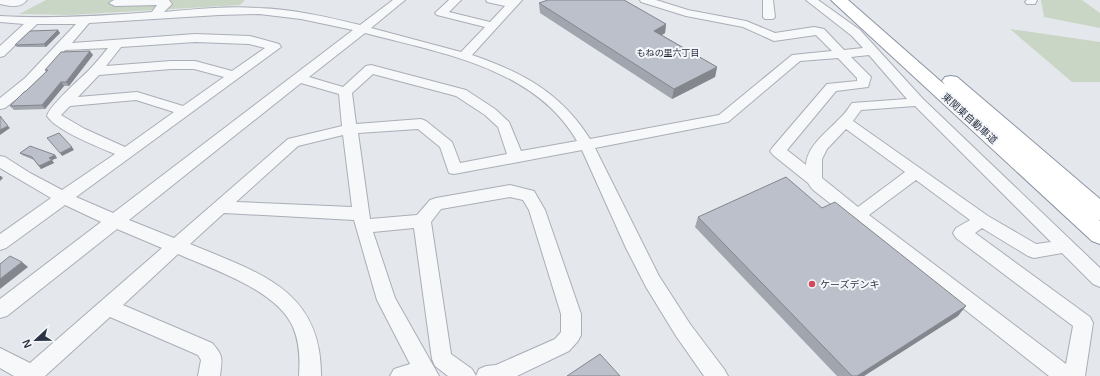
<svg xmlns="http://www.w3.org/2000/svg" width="1100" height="376" font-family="Arial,'Noto Sans JP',sans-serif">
  <rect width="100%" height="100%" fill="#e4e7ec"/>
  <g fill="#c9d6c5">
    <polygon points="46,0 245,0 240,5 69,15 19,14"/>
    <polygon points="1041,0 1082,0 1100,13 1100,28 1044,17"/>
    <polygon points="1010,29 1100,42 1100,82 1072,82"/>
  </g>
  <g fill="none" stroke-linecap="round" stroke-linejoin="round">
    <g stroke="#a9aeb7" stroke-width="2">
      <g id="minor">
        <path d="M 0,0 L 27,0 C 20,9 10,6 0,4 Z"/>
        <path d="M 114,0 L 169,0 L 172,4 L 164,12 C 195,9 227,6 258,8 C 293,9 327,17 360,25 L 393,0 L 405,0 L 371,28 L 461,52 L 485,27 L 437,15 L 435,13 L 449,0 L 461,0 L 449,12 L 490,22 L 505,6 L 487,2 L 486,0 L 522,0 L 472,55 C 522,72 561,93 590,139 L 719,115 L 792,55 L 832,51 L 816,35 L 774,41 L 743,27 L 686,16 L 641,2 L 640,0 L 656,0 L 688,10 L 746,21 L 775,33 L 814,27 L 824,29 L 844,50 L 863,48 L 852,36 L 806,0 L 818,0 L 860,30 L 923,99 L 1100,268 L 1100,287 L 1093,284 L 1062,253 L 1034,258 L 1028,256 L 982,228 L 975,233 L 1090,317 L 1093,323 L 1085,376 L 1049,376 L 812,189 L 808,183 L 773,155 L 770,151 L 773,147 L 827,84 L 857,81 L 857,78 L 838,58 L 800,61 L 728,122 L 595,148 L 659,276 L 690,324 L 724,369 L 728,376 L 704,376 L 676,336 L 646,287 L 626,248 L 582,150 L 454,174 L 449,173 L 440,147 L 418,129 L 358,133 L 370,219 L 417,215 L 430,200 L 436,198 L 510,185 L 534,191 L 545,210 L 581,314 L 581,335 L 578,341 L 569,351 L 517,376 L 448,376 L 435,366 L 432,359 L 414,228 L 373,232 L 395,298 L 439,376 L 390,376 L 394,369 L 410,364 L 377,300 L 354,220 L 224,213 L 190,244 C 257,272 322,289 321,376 L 299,376 C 300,360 300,343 293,327 C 277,290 214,270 178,254 L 123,305 L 212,343 C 224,356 222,359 220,376 L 198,376 L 201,360 L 198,355 L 110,317 L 45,376 L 14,376 L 0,368 L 0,348 L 30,363 L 162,248 L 117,229 L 7,316 L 0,318 L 0,299 L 101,222 L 65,205 L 6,248 L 0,250 L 0,234 L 51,198 L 0,168 L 0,156 L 5,157 L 30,173 L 62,190 L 115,154 C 98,147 57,131 47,116 C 49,106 80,79 89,70 C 96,63 102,55 108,48 L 65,50 L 35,84 L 5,108 L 0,109 L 0,98 L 25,78 L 76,24 L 37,24 L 4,56 L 0,57 L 0,46 L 24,24 L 0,22 L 0,16 C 51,19 101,16 152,12 L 157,5 L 115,6 L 109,3 ZM 259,14 L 301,19 L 353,30 L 113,213 L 76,197 L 281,47 L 279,44 L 250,36 L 195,34 L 72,43 L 89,23 L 219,15 ZM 365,33 C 440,53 534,67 577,141 L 521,151 L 509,122 L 495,109 L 466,90 L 371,65 L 366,66 L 343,87 L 309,77 ZM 195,42 L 249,44 L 265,48 L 232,71 L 195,61 L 171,61 L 106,66 L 121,47 ZM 869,55 L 907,99 L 852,103 C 848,109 844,115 838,120 C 826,133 807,146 806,165 L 787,150 L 836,91 L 868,87 L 871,77 L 851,57 ZM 171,69 L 194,69 L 224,77 L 183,106 L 137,92 L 78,97 L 99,75 ZM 373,74 L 456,96 L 485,115 L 498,127 L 507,154 L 460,163 L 452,142 L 426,121 L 421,119 L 356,124 L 352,93 ZM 301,83 L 339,94 L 342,126 L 288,139 L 174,238 L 129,220 ZM 136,100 L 174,112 L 125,147 L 85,129 L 61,115 L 70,106 ZM 915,106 L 1051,242 L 1036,244 L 988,216 L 853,121 L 861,110 ZM 846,129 L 905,172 L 858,207 L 822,178 L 822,159 L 827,149 ZM 343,135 L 352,207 L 236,202 L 298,146 ZM 916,180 L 970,220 L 956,228 L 953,233 L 956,238 L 1073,326 L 1066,364 L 869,215 ZM 510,197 L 523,200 L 529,210 L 561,314 L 561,332 L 555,339 L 496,365 L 486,366 L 479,369 L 476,376 L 472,369 L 451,354 L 431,222 L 441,209 Z"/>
        <polygon points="763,0 773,0 775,17 773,19 765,19 763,17"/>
        <polygon points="1027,0 1037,0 1035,4 1027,4 1025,2"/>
      </g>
    </g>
    <g stroke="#8b94a3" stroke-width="2">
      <polygon id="highway" points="831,0 848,0 945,85 942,81 945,77 951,76 957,77 1100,199 1100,220 1099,220 1100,221 1100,244 1092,241"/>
    </g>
    <use href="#minor" fill="#f7f8fa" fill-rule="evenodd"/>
    <use href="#highway" fill="#fff" fill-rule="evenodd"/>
  </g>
  <g fill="#a1a5ae">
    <polygon points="539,3 666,24 665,33 662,35 717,67 715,77 672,99 540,13"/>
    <polygon points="58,30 60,33 46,47 17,47 15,45"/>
    <polygon points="93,55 69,86 64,86 45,109 14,110 10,106 46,72 45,70"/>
    <polygon points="20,153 55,155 57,158 52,160 54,163 41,169 34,160 22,155"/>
    <polygon points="822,208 958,316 864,376 837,376 695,227 698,217"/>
  </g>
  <g fill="#83868d">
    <polygon points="666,24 665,33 653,40 654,31"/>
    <polygon points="58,30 60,33 46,47 44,44"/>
    <polygon points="90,51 93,55 69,86 66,82"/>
    <polygon points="717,67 715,77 672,99 674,89"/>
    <polygon points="61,82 64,86 45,109 42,105"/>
    <polygon points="8,126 10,128 0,135 0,130"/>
    <polygon points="72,147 74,150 62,156 60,153"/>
    <polygon points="55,155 57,158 52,160 49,158"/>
    <polygon points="52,160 54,163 41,169 39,166"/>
    <polygon points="0,176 1,176 3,178 0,181"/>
    <polygon points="22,262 28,267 0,289 0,279"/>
    <polygon points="966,306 958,316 864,376 857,376"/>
  </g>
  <g fill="#bbc0ca" stroke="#83868d">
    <polygon points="548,0 624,0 666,24 654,31 717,67 674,89 539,3"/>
    <polygon points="58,30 44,44 15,45 30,31"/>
    <polygon points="90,51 66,82 61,82 42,105 10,106 24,92 26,91 48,70 45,70 61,52"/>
    <polygon points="0,116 8,126 0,130"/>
    <polygon points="59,133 72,147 60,153 47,138"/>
    <polygon points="30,146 55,155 49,158 52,160 39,166 32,157 20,153"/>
    <polygon points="786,177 822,208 835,202 966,306 857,376 852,376 698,217"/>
    <polygon points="10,256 22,262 0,279 0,264"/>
    <polygon points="600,354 620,376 567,376"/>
  </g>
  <circle fill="#d1495b" stroke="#f4f6f9" stroke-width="1.5" cx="812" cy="284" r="4"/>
  <g text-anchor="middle" stroke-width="4" stroke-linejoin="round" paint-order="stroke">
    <g font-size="9" fill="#1d2536" stroke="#f4f6f9">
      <text x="668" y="56">もねの里六丁目</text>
    </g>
    <g font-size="10" fill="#2b3445" stroke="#f4f6f9">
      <text transform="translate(970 118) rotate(42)" y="4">東関東自動車道</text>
    </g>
    <g font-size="10" fill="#2b3445" stroke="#f4f6f9" text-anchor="start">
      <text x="820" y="288">ケーズデンキ</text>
    </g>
  </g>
  <g transform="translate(36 340) rotate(248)" stroke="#f4f6f9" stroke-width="3" paint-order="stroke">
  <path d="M0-3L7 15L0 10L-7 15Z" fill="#2b3445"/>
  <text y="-6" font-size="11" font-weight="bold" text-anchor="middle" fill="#2b3445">N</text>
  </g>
</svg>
